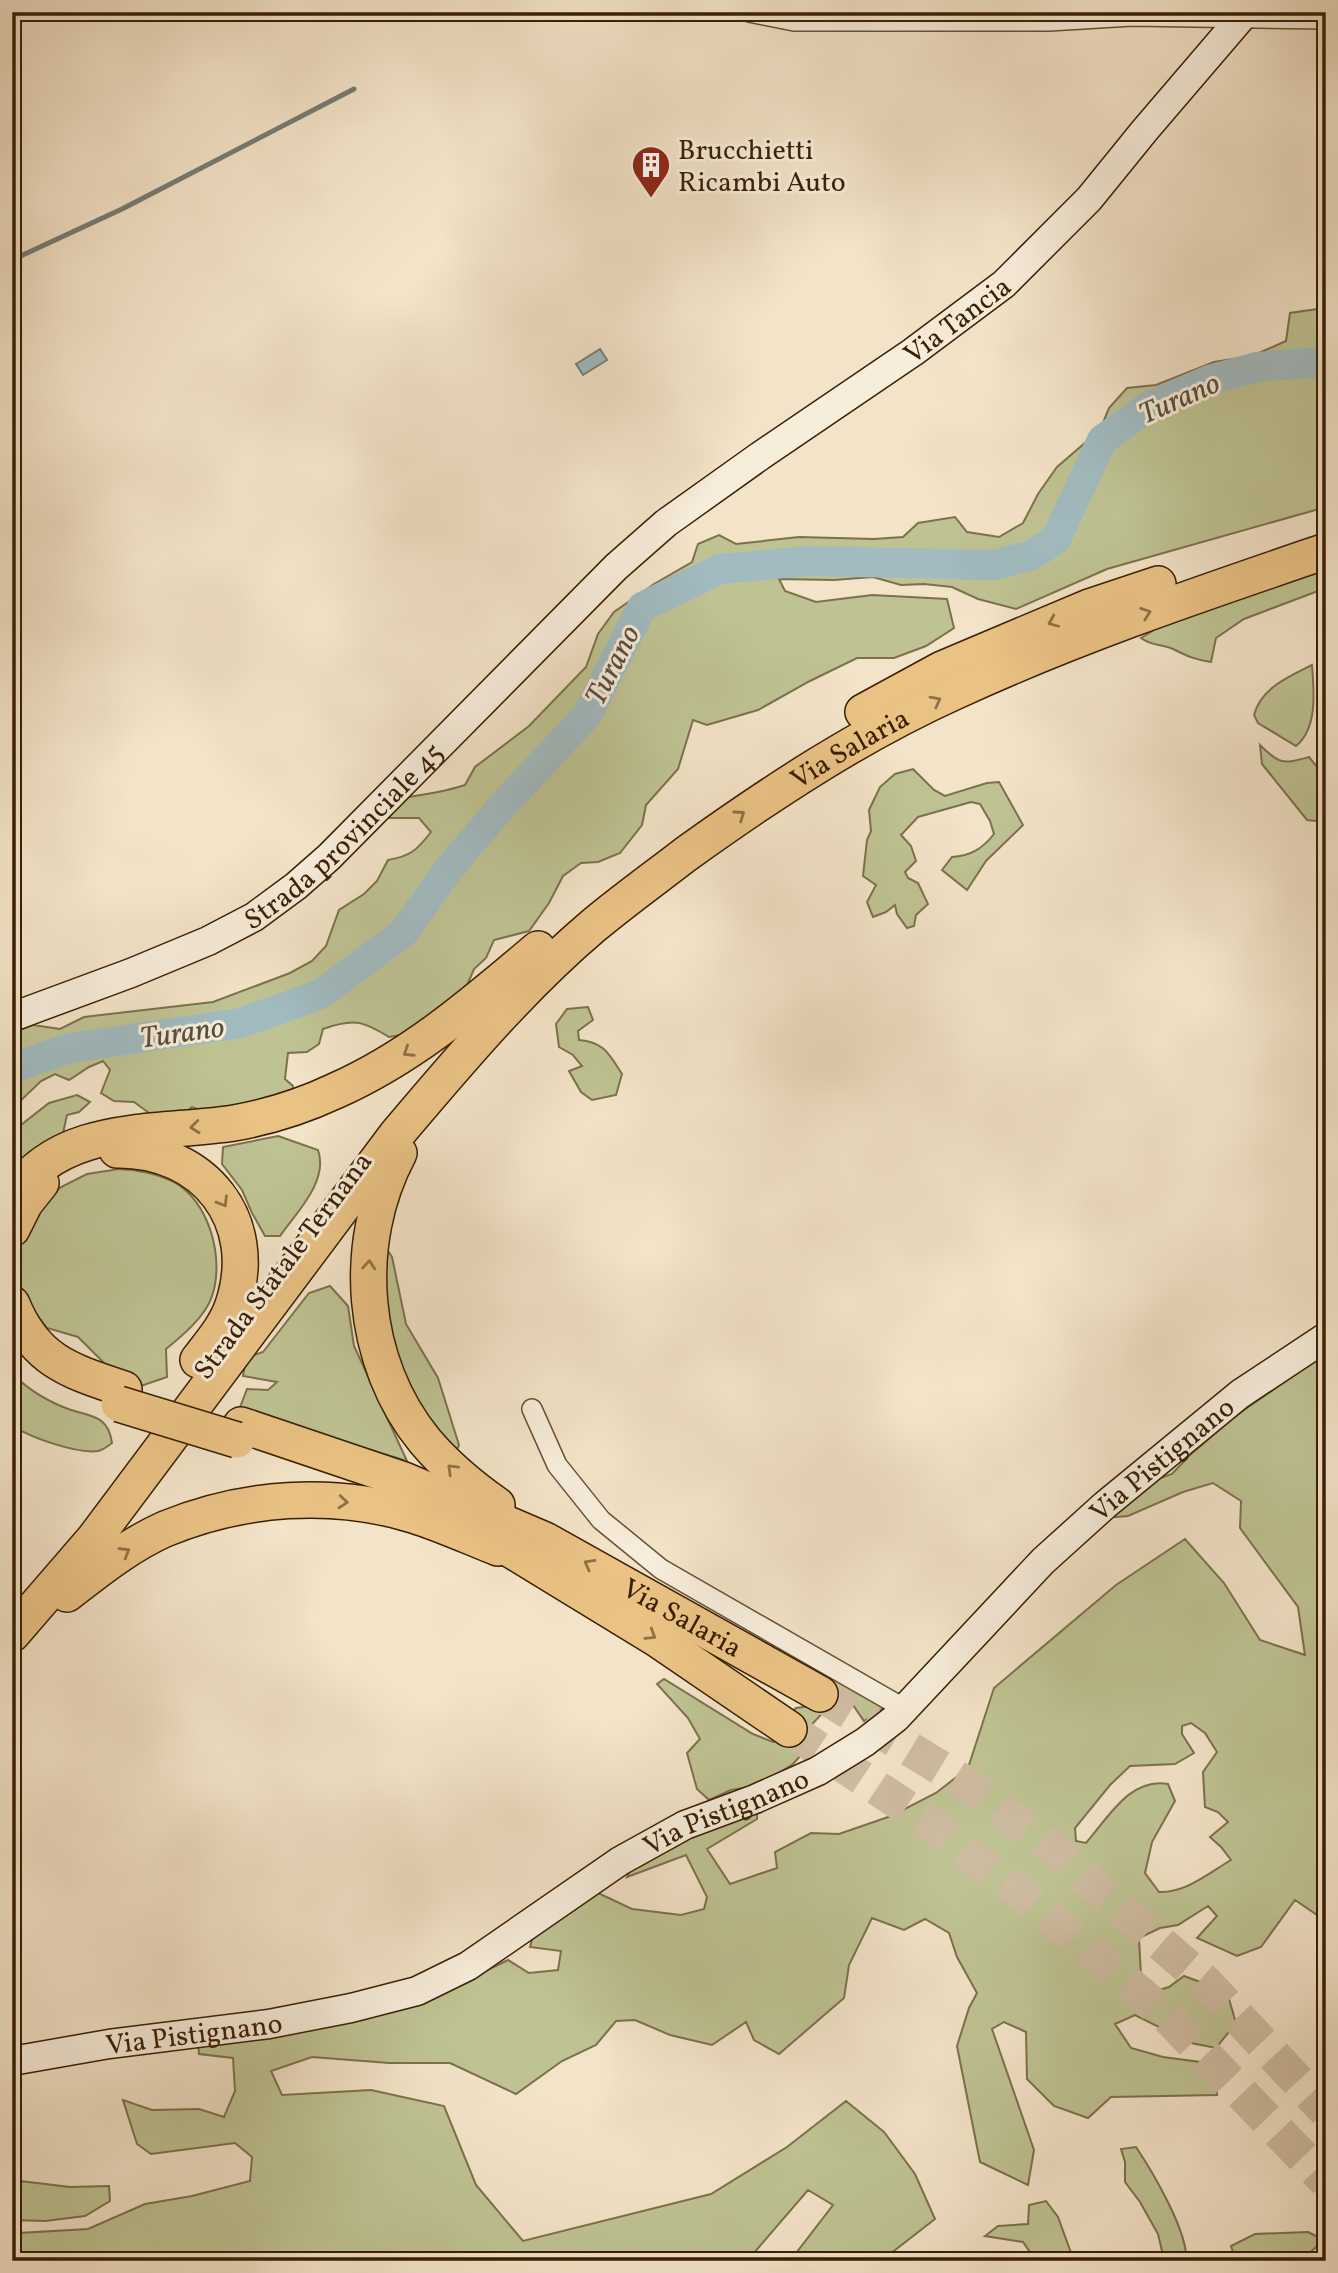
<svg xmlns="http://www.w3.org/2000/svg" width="1338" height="2273" font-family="Vollkorn,serif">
  <rect width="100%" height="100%" fill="#f3e3c8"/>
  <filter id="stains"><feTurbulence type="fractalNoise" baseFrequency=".00286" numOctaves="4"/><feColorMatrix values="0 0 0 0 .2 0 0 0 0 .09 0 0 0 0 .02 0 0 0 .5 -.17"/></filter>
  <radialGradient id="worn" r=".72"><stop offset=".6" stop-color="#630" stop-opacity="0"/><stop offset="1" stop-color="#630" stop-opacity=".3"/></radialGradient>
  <g fill="#bfc393" stroke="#7c714b" stroke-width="2" fill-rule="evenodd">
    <path d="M 1317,309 L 1326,312 L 1326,507 L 1107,569 L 1016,609 L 978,599 L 952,587 L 924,584 L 901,585 L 873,577 L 834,580 L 779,579 L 785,591 L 816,602 L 872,595 L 947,599 L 954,628 L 926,646 L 894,658 L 857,658 L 810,681 L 758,710 L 707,725 L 693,720 L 678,769 L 646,805 L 642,825 L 620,853 L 598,862 L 581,863 L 563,876 L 549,903 L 529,931 L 494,940 L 486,958 L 474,969 L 465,990 L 407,1034 L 389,1037 C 363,1021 354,1018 323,1029 L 319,1044 L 307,1052 L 288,1053 L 285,1079 L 293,1086 L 292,1094 L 219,1116 L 192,1107 L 176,1120 L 160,1121 L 134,1102 L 114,1101 L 101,1093 L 110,1070 L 103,1061 L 89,1067 L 69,1080 L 55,1074 L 41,1081 L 12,1109 L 12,1033 L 33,1025 L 60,1029 L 84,1017 L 213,1002 L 290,973 L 312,961 L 326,946 L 339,910 L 364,894 L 377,881 L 388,860 C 411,856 417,850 431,832 L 419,818 L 381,818 L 385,802 C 412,795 439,794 465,785 L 475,767 L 529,726 L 586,667 L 598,634 L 614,612 L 654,584 L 692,562 L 698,544 L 719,535 L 736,544 L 799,537 L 874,539 L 903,537 L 918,523 L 955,517 L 967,532 L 999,537 L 1023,523 L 1038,494 L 1057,467 L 1100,430 L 1109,408 L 1127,388 L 1156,385 L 1214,362 L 1252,356 L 1286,341 L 1290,313 Z"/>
    <path d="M 1326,569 L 1326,588 L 1244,619 L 1216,638 L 1211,662 C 1196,660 1187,656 1173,649 C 1162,644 1151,646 1141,638 L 1172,619 Z"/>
    <path d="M 1312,665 C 1314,691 1318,728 1296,746 L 1258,723 L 1254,715 C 1261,688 1288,677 1312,665 Z"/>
    <path d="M 1260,745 C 1280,765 1283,764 1309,757 L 1326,778 L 1326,822 L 1307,820 L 1262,764 Z"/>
    <path d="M 913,769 L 934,790 L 945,796 L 987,783 L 999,782 L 1023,825 L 986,861 L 967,890 L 942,870 L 952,857 C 971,856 983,848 994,834 L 990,821 L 980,804 L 971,802 L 918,817 L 901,835 L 911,846 L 916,861 L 905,872 L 908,878 L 918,883 L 928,904 L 916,915 L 914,926 L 907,928 L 897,914 L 895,905 L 886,912 L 873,917 L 867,902 L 876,885 L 863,876 L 867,840 L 871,831 L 869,810 L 880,787 L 895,774 Z"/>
    <path d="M 588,1007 L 593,1020 L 578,1031 L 579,1040 C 604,1042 609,1054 622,1074 L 616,1095 L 592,1100 L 581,1092 L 569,1071 L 582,1066 L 573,1055 L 559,1047 L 556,1024 L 567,1009 Z"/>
    <polygon points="77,1095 90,1102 79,1112 67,1115 63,1133 29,1152 12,1170 12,1132 49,1103"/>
    <path d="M 278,1136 L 318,1150 C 329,1181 296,1213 280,1236 L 265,1236 L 252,1213 L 242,1190 L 222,1164 L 223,1147 Z"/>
    <path d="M 119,1169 C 138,1170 155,1173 172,1181 C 209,1199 225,1259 212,1296 C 206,1316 182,1336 166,1349 L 167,1377 L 141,1386 L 119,1378 L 78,1337 L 47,1328 L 21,1294 L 18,1241 L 26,1217 L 61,1187 L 87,1174 Z"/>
    <polygon points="386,1248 392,1257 406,1324 438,1378 459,1445 456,1452 418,1409 396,1352 385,1299"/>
    <polygon points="330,1286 348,1306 354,1346 407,1461 239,1410 247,1389 268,1390 277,1382 243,1376 246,1358 263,1352 309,1293"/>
    <path d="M 1326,1353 L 1326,1916 L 1320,1917 L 1295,1900 L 1261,1947 L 1237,1956 L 1197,1938 L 1217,1916 L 1208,1906 L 1178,1925 L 1160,1928 L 1139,1938 L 1142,1995 L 1169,1987 L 1184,1976 L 1227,1992 L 1236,2023 L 1216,2048 L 1191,2043 L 1135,2015 L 1115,2024 L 1131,2048 L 1163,2057 L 1215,2064 L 1217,2095 L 1111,2097 L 1088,2118 L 1054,2106 L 1027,2079 L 1026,2032 L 1004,2022 L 992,2029 L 1034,2150 L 1028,2185 L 980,2162 L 957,2046 L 969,2008 L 977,1993 L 957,1957 L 949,1933 L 925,1919 L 904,1930 L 872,1918 L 849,1965 L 844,1998 L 779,2054 L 754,2040 L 746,2022 L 712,2045 L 670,2035 L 635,2020 L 616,2021 L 596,2045 L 562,2061 L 516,2094 L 450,2063 L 389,2063 L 312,2057 L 271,2071 L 282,2095 L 371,2090 L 444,2106 L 476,2185 L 523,2241 L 711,2194 L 787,2147 L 846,2101 L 884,2132 L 915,2174 L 935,2219 L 881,2261 L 790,2261 L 833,2205 L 808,2190 L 747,2261 L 22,2261 L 13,2242 L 19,2233 L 88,2229 L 145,2204 L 192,2196 L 250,2181 L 252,2157 L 235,2143 L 151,2154 L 137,2144 L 123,2100 L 152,2110 L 199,2109 L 224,2117 L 235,2091 L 233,2058 L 199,2054 L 198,2043 L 469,1979 L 508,1960 L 529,1973 L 558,1970 L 561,1951 L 530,1947 L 534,1933 L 596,1892 L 632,1909 L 681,1915 L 704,1909 L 707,1897 L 686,1855 L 627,1877 L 637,1859 L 757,1808 L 757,1819 L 707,1849 L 730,1884 L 777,1868 L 775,1852 L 811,1833 L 839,1834 L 891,1816 L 936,1793 L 968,1768 L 994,1688 L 1116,1585 L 1185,1539 L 1224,1583 L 1260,1640 L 1305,1655 L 1298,1607 L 1240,1528 L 1241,1501 L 1213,1483 L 1183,1492 L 1128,1516 L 1105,1518 L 1149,1482 L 1172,1474 L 1190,1455 L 1234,1417 ZM 1191,1723 L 1205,1733 L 1217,1752 L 1203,1772 L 1205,1807 L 1218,1812 L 1228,1822 L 1210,1837 L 1221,1847 L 1231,1860 C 1209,1873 1186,1893 1159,1892 L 1145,1873 L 1152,1842 L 1175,1801 L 1168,1784 C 1130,1777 1108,1818 1086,1843 L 1076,1841 L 1075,1828 L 1110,1785 L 1130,1766 L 1175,1764 L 1194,1753 L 1182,1734 L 1182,1726 Z"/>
    <path d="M 12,1373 C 26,1388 44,1399 63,1407 C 86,1417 108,1412 112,1443 C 108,1446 103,1450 98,1451 C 77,1454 28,1437 12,1425 Z"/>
    <polygon points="783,1642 883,1705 882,1709 864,1721 853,1705 854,1700 841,1693 803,1734 797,1745 802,1754 793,1764 771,1778 750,1787 731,1790 709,1800 697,1789 687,1753 700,1739 688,1718 657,1684 664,1679 753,1734 773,1742 785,1739 791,1713 796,1708 810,1706 762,1650"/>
    <path d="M 1136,2147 C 1152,2171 1189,2233 1186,2261 L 1154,2261 L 1162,2251 L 1158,2234 L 1140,2202 L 1125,2182 L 1125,2162 L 1121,2149 Z"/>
    <polygon points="12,2180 70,2187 109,2186 110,2201 85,2216 45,2221 12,2220"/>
    <polygon points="1046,2201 1058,2217 1074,2261 1036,2261 1023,2242 985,2236 998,2226 1028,2224 1029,2205"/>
    <polygon points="1308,2232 1324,2240 1307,2255 1270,2261 1236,2261 1231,2246 1255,2234"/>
  </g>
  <polygon fill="#a1bbc1" stroke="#777d75" stroke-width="2" points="600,349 607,360 583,375 576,364"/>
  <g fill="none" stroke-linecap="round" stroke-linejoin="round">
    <polyline stroke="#777d75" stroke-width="5" points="12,260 122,209 354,89"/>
    <polyline stroke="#a1bbc1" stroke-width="30" points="12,1068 70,1048 241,1023 321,994 404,932 447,871 505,803 587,715 642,607 720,569 807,561 994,565 1032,555 1056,539 1102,440 1149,406 1209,380 1257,367 1306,363 1326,364"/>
    <g stroke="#cebca1" stroke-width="35" stroke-dasharray="35 18" stroke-linecap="butt">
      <polyline points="820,1694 962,1781 1060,1855 1205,1982 1326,2111"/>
      <polyline points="789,1729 925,1820 1027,1898 1168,2017 1326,2181"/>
    </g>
    <g stroke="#685034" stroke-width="22">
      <g id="street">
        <polyline points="749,12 794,21 1049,21 1132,16 1326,19"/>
        <polyline points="532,1409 557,1465 601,1520 661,1569 905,1709"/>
      </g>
    </g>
    <g stroke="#391f03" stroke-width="31">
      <g id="secondary">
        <path id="s1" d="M 12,1017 L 131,973 L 208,941 L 254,917 L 296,886 L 329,857 L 616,567 L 666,523 L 760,456 L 913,352 L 1004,284 L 1089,199 L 1145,130 L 1246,12"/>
        <path id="s2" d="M 12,2061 L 109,2044 L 269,2024 L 351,2008 L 417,1991 L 468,1966 L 620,1861 L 685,1825 L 755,1799 L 818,1771 L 865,1742 L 896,1718 L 1043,1561 L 1105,1505 L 1240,1394 L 1326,1337"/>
      </g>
    </g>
    <g stroke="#391f03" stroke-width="38">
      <g id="highway">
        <polyline points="863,712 942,669 1089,607 1158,584"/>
        <path d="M 117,1150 C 204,1149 261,1220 233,1305 C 226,1326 211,1343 198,1360"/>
        <path d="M 399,1153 C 351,1243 360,1362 425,1441 C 446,1466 470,1486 497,1505"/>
        <path d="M 12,1198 C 59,1122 157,1135 234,1123 C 268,1117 303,1106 335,1091 C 412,1057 474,1003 538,949"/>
        <polyline points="12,1229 25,1203 41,1183"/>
        <path d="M 12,1304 C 35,1361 70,1371 124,1389"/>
        <path id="s3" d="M 241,1425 L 404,1480 L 545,1540 L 820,1694"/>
        <polyline points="480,1531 657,1639 789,1729"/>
        <path d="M 67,1594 C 98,1570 129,1545 165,1529 C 243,1497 332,1490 413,1515 C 442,1524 470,1537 498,1548"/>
        <path id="s4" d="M 12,1634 L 94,1539 L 397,1134 C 458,1062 521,987 593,926 C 623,901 655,878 686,854 C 771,793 859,735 954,692 C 1075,636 1200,594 1326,551"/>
      </g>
    </g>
    <use href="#street" stroke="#f7eddb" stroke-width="19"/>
    <use href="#secondary" stroke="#f7eddb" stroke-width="28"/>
    <use href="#highway" stroke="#eac284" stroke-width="35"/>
    <g stroke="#391f03" stroke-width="38" stroke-linecap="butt">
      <polyline id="highway-bridge" points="119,1404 237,1440"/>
    </g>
    <use href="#highway-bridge" stroke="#eac284" stroke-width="35"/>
  </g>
  <defs><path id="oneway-chevron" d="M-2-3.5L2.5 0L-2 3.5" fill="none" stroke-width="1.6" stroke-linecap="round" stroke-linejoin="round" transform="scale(1.75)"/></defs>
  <g stroke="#927044">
    <use href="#oneway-chevron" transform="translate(1146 613) rotate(-20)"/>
    <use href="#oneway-chevron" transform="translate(1053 622) rotate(157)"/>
    <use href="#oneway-chevron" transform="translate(936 701) rotate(-28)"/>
    <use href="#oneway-chevron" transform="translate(740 815) rotate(-35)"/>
    <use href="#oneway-chevron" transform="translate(408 1052) rotate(147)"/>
    <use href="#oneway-chevron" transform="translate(195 1127) rotate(174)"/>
    <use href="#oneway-chevron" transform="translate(223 1202) rotate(59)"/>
    <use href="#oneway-chevron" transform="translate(369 1265) rotate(-86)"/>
    <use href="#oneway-chevron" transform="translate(452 1469) rotate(-136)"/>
    <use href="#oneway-chevron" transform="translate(343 1502) rotate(5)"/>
    <use href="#oneway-chevron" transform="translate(125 1552) rotate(-31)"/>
    <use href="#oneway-chevron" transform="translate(589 1564) rotate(-151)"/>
    <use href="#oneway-chevron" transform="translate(651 1635) rotate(32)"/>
  </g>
  <defs>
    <g id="building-pin" transform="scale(2.0125)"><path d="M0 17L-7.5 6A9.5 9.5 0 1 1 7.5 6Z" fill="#8f2418" stroke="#f7eddb"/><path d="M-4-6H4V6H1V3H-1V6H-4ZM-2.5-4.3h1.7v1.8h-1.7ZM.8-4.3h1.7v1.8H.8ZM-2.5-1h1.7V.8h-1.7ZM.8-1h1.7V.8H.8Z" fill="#fff"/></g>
  </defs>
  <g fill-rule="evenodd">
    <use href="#building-pin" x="651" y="165"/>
  </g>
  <g text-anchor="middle" stroke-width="6" stroke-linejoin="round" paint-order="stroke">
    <g font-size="28" fill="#391f03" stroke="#f7eddb" text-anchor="start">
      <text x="678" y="159">Brucchietti<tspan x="678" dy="32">Ricambi Auto</tspan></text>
    </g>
    <g font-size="28" fill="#391f03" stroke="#f7eddb">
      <text dy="10" stroke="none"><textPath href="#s1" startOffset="1188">Via Tancia</textPath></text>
      <text dy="10" stroke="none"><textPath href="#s4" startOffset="1230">Via Salaria</textPath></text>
      <text dy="10" stroke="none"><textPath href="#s1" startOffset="383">Strada provinciale 45</textPath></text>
      <text transform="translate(282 1265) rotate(-53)" y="10">Strada Statale Ternana</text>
      <text dy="10" stroke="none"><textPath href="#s2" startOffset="1337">Via Pistignano</textPath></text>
      <text dy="10" stroke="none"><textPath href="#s3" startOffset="483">Via Salaria</textPath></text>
      <text dy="10" stroke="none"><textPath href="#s2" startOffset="770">Via Pistignano</textPath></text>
      <text dy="10" stroke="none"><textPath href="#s2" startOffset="184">Via Pistignano</textPath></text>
    </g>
    <g font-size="30" font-style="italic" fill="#584e3c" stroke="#f7eddb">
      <text transform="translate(1179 398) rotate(-24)" y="10">Turano</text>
      <text transform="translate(612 665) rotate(-63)" y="10">Turano</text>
      <text transform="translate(182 1032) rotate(-8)" y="10">Turano</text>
    </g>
  </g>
  <rect width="1338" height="2273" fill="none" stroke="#f3e3c8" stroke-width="42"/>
  <rect x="14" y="14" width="1310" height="2245" fill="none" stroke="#391f03" stroke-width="3.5"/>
  <rect x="21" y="21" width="1296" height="2231" fill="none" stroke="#391f03" stroke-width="2"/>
  <rect width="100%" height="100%" filter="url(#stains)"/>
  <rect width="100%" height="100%" fill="url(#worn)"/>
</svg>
